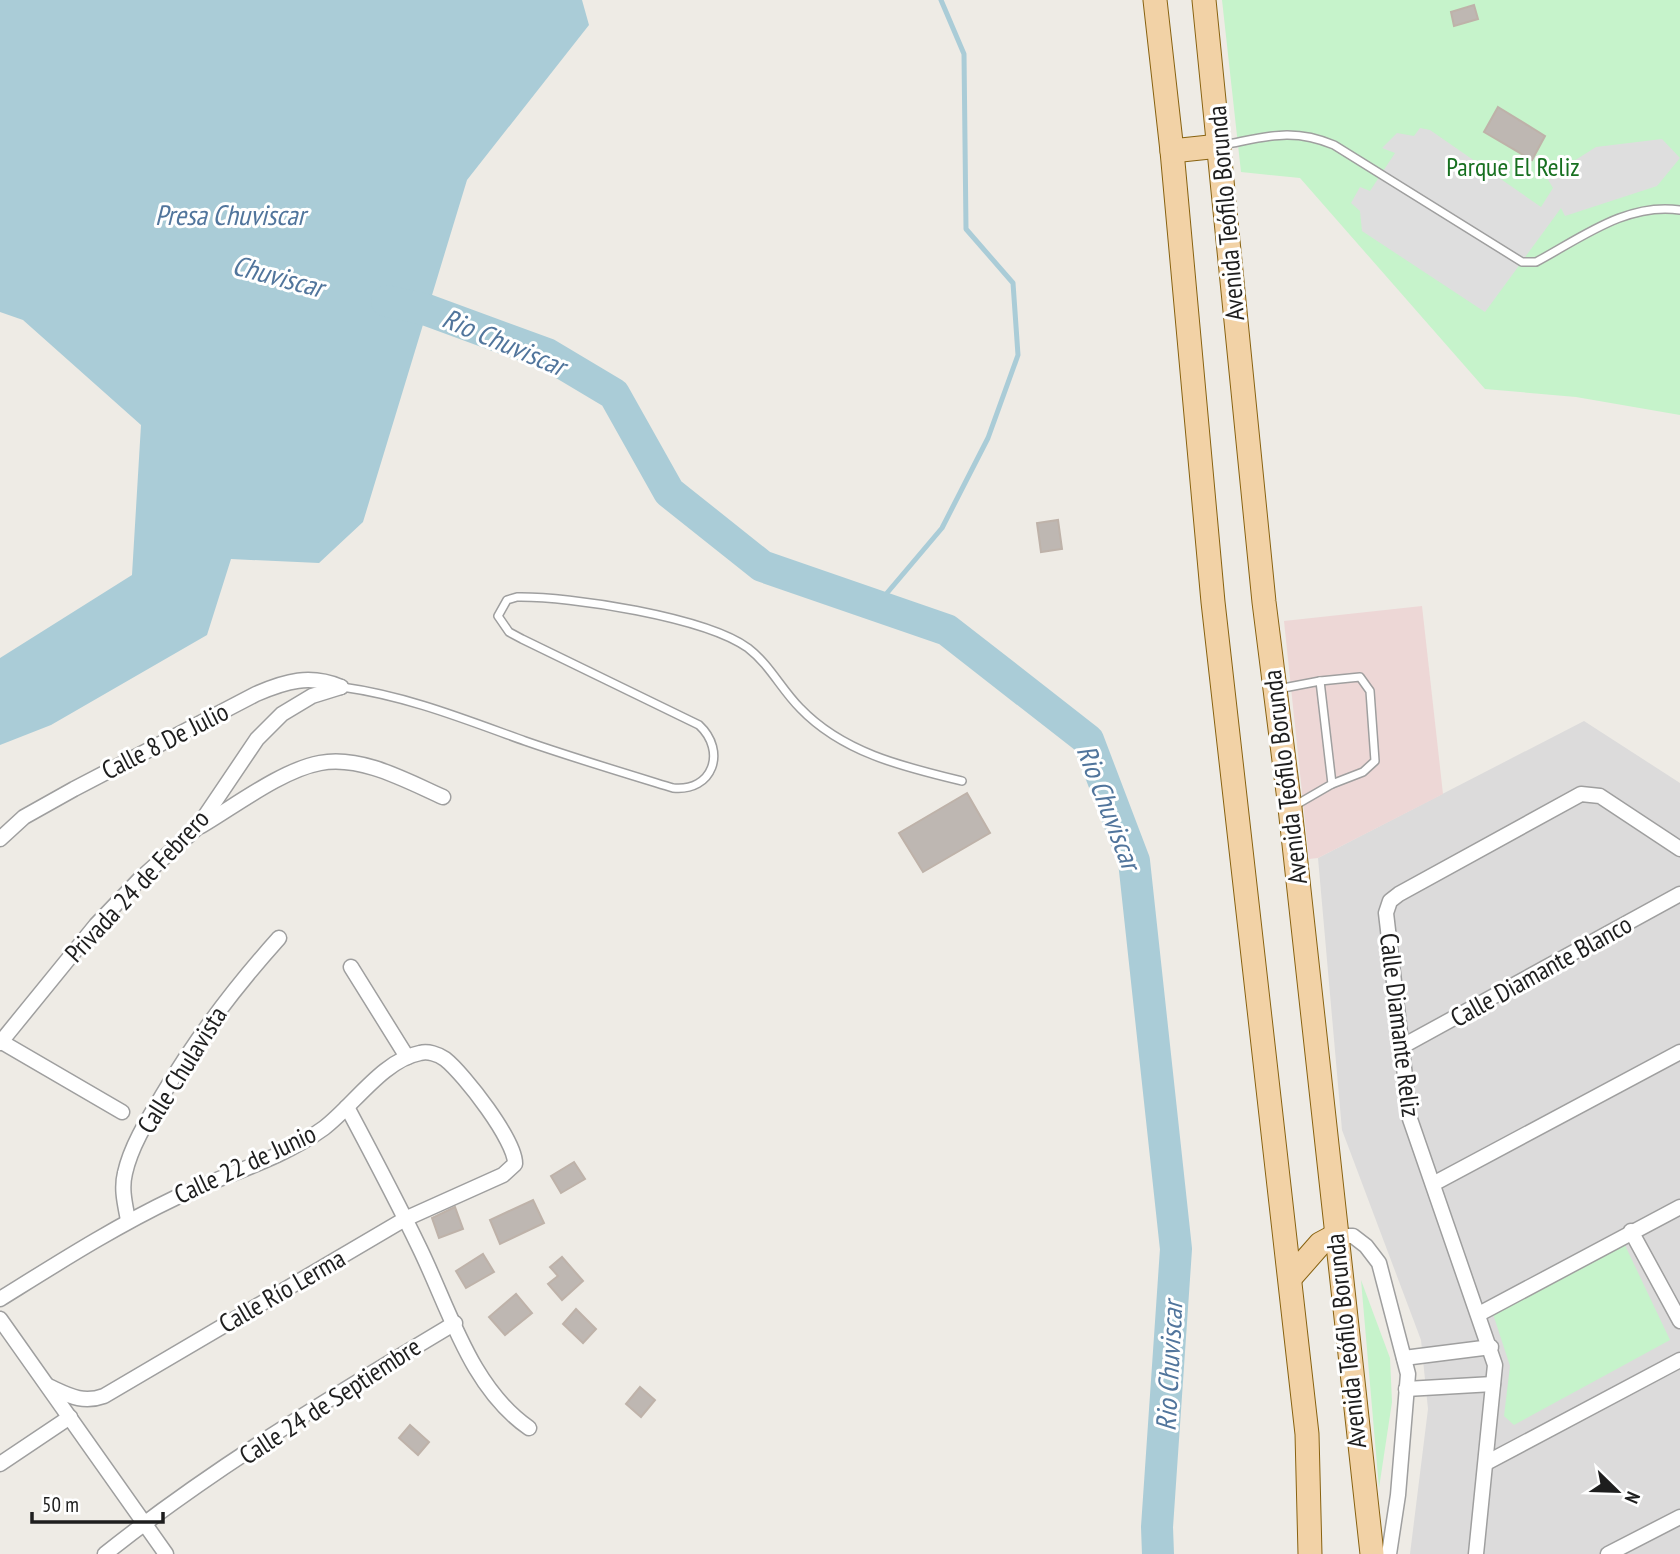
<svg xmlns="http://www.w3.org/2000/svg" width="1680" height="1554" font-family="'PT Sans Narrow',sans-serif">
  <rect width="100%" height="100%" fill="#eeebe5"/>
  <polygon fill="#dcdbdb" points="1584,721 1680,783 1680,1554 1410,1554 1428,1409 1421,1340 1342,1130 1318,858"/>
  <polygon fill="#edd7d6" points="1422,606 1443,794 1318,858 1309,859 1284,621"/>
  <g fill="#c6f3cb">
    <polygon points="1222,0 1680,0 1680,415 1576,397 1485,389 1300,178 1241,172"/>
    <polygon points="1623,1241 1670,1340 1514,1425 1504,1416 1510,1366 1492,1311"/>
    <polygon points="1361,1280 1390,1358 1392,1402 1379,1488"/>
  </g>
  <polygon fill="#dedede" points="1420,128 1430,130 1541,207 1553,188 1547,178 1596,147 1662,139 1680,158 1657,186 1565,216 1561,208 1485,312 1362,231 1360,211 1351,203 1360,187 1370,191 1395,153 1382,148 1397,133 1414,136"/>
  <polygon fill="#aaccd7" points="0,0 582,0 589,25 467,180 363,522 319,563 231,559 207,635 51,725 0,745 0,658 132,575 141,425 23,320 0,312"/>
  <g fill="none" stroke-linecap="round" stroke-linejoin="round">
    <polyline stroke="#aaccd7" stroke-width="5" points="876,606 942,528 988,438 1018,355 1013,283 966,229 964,54 941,0"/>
    <polyline stroke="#aaccd7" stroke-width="32" points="387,301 427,310 547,354 614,394 669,492 762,566 947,630 1088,740 1134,861 1176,1249 1157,1527 1158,1554"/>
  </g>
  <g fill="#beb7b2" stroke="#beb2a9" stroke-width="2">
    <polygon points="1474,5 1478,19 1454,26 1451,12"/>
    <polygon points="1498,107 1545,136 1532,160 1484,132"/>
    <polygon points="1058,520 1062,549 1041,552 1037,523"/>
    <polygon points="967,793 990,833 923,872 899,833"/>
    <polygon points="574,1162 585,1179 561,1193 551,1176"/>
    <polygon points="533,1200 544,1223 500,1244 490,1220"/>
    <polygon points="455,1207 463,1229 439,1238 432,1218"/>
    <polygon points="483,1254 494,1272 466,1288 456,1271"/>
    <polygon points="562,1257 583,1281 562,1300 548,1284 558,1276 550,1267"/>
    <polygon points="516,1294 532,1313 505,1335 489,1317"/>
    <polygon points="576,1309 596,1329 583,1343 563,1324"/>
    <polygon points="640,1387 655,1400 641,1417 626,1404"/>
    <polygon points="410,1425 429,1442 418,1455 399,1438"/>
  </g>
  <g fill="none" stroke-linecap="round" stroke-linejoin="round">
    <g stroke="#9f9f9f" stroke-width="10">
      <g id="service">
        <path d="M 1223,145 C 1266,137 1292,127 1334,145 L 1522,262 L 1536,262 C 1581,238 1627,202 1680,210"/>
        <polyline points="1320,681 1360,677 1370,691 1375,761 1363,772 1332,784"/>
        <path d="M 342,687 C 407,696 464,719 525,741 C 574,758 624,773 673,788 C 713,792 727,751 699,725 L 522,639 L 509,632 L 498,616 L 507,600 L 517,597 C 570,596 705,617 748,648 C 770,665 781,689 800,708 C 843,753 904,767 962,781"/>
        <polyline points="1278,689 1320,681 1332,784 1294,806"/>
      </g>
    </g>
    <g stroke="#9f9f9f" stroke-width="17">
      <g id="minor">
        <path d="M 201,826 C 235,806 282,770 320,763 C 361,755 407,781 443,797"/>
        <path d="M 0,839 L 24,817 L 74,789 L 256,694 C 286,681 310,674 341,687"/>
        <polyline points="351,967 407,1057"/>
        <polyline points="0,1041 122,1112"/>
        <polyline points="0,1043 96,925 140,879 197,828 257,739 282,714 312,696 341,687"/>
        <polyline points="1401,1047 1680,894"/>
        <path d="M 347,1107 C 372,1154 397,1201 420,1249 C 450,1311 471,1388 529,1428"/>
        <polyline points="1433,1184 1680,1052"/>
        <path d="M 128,1220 C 125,1204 121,1189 125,1173 C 131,1146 148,1119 162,1096 C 196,1038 235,987 279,938"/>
        <polyline points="1631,1231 1680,1321"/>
        <polyline points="1335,1236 1353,1236 1366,1246 1379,1263 1408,1374 1398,1495 1389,1554"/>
        <path d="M 0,1299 C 58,1263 114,1227 175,1198 C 225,1174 280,1160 324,1128 C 353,1106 383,1060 420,1053 C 428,1051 438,1054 445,1059 C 464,1074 516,1141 515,1164 L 503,1175 L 405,1219 L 104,1396 C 82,1404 68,1395 48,1386"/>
        <polyline points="1479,1314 1680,1207"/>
        <polyline points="0,1319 166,1554"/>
        <polyline points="1404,1358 1491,1347"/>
        <polyline points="1406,1389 1493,1384"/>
        <polyline points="1486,1463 1680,1360"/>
        <polyline points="0,1464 70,1417"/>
        <path d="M 105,1554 C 214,1467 335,1395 455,1323"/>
        <polyline points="1476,1554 1495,1365 1410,1119 1386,913 1390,901 1399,894 1581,794 1600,796 1680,849"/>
        <polyline points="1608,1554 1680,1517"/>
      </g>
    </g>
    <g stroke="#886210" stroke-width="25">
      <g id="primary">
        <polyline points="1155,0 1172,151 1213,602 1307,1434 1310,1554"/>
        <polyline points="1204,0 1264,602 1290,808 1372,1554"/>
        <polyline points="1172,151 1219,146"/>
        <polyline points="1291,1277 1320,1244 1335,1236"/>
      </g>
    </g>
    <use href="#service" stroke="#fff" stroke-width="7"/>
    <use href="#minor" stroke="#fff" stroke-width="14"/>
    <use href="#primary" stroke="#f2d2a6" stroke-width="23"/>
  </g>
  <g text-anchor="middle" stroke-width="6" stroke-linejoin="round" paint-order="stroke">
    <g font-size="26" fill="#177020" stroke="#fff">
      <text x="1513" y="176">Parque El Reliz</text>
    </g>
    <g font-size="26" fill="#1e1e1e" stroke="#fff">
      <text transform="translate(1226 213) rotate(-95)" y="9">Avenida Teófilo Borunda</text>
      <text transform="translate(165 741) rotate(-27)" y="9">Calle 8 De Julio</text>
      <text transform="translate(1285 777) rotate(-97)" y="9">Avenida Teófilo Borunda</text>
      <text transform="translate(137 886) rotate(-47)" y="9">Privada 24 de Febrero</text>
      <text transform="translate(1541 971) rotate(-29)" y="9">Calle Diamante Blanco</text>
      <text transform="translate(1400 1025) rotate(83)" y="9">Calle Diamante Reliz</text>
      <text transform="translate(182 1070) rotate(-58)" y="9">Calle Chulavista</text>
      <text transform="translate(245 1164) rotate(-25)" y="9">Calle 22 de Junio</text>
      <text transform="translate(282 1291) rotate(-30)" y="9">Calle Río Lerma</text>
      <text transform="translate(1346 1341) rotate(-96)" y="9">Avenida Teófilo Borunda</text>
      <text transform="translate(330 1401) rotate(-33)" y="9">Calle 24 de Septiembre</text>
    </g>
    <g font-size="28" font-style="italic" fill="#51759c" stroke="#fff">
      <text x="230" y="225">Presa Chuviscar</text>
      <text transform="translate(278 276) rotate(15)" y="10">Chuviscar</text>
      <text transform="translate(504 342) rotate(23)" y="10">Rio Chuviscar</text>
      <text transform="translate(1109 807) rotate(69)" y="10">Rio Chuviscar</text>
      <text transform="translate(1169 1366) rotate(-87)" y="10">Rio Chuviscar</text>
    </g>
  </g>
  <g transform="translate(1617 1491) rotate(113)" stroke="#ffffff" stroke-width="5" paint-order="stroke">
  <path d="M0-5L12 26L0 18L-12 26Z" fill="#1e1e1e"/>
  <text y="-10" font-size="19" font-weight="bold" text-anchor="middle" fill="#1e1e1e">N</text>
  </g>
  <path d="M32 1512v10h131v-10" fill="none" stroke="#1e1e1e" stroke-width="3.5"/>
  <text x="42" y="1512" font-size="21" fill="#1e1e1e" stroke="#ffffff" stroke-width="5" paint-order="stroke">50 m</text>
</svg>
